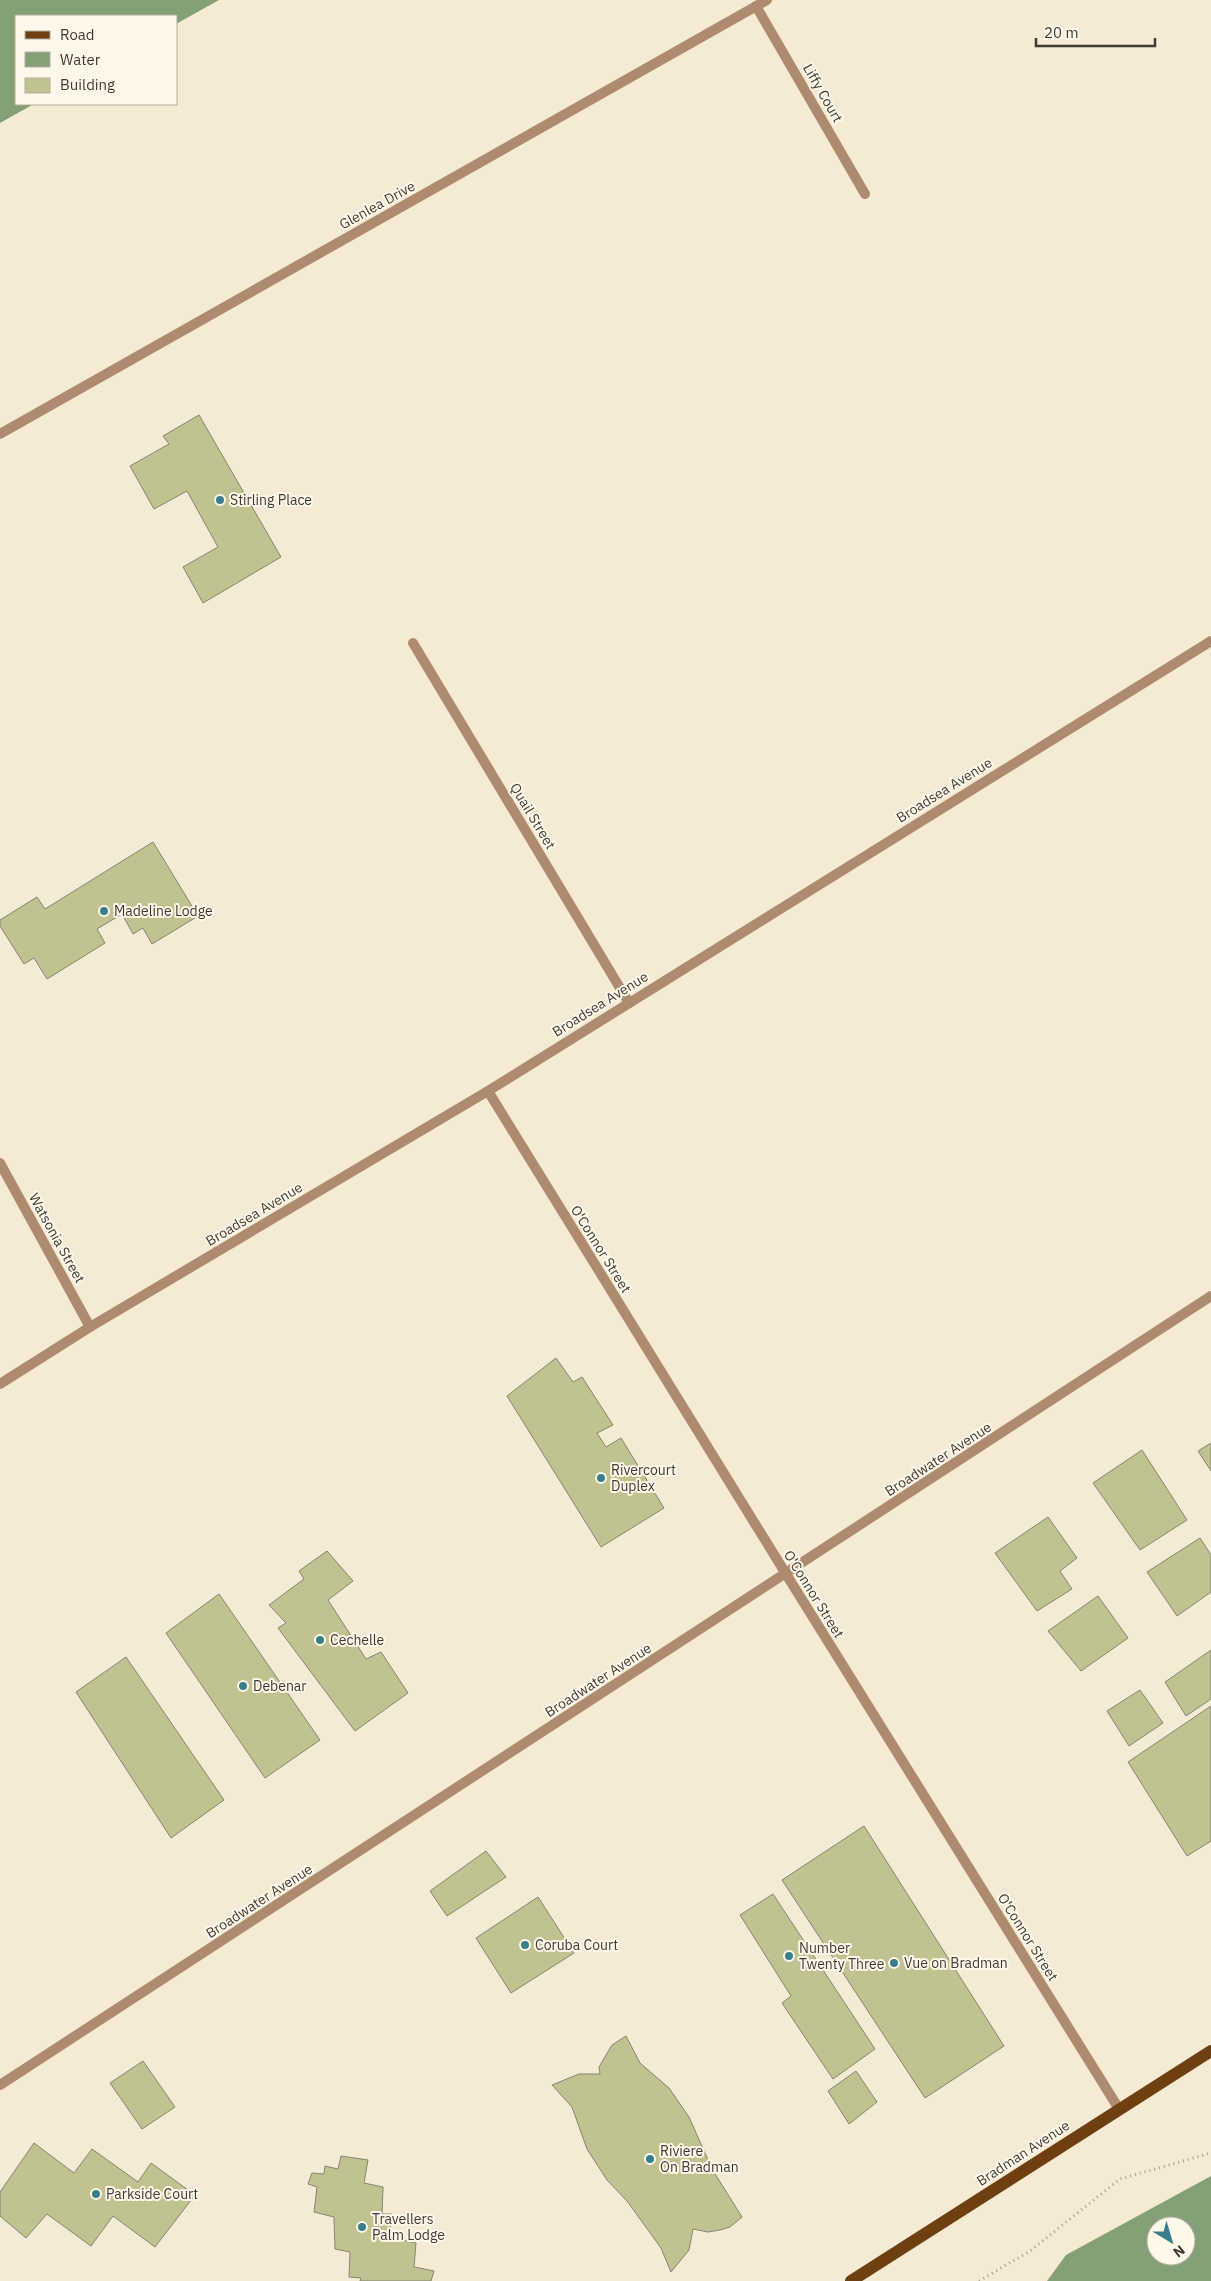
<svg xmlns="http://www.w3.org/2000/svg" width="1211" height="2281" font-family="'IBM Plex Sans',sans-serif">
  <rect width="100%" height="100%" fill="#f5ead3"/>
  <g fill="#83a076" fill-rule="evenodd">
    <polygon points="0,0 219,0 176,24 176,16 16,16 16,104 34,104 0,123"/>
    <path d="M 1211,2176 L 1211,2281 L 1047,2281 L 1066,2255 ZM 1156,2226 L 1186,2226 L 1186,2256 L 1156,2256 Z"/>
  </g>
  <g fill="#c0c390" stroke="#84856f">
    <polygon points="199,415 281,557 203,603 183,567 218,547 187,491 154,509 130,466 169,444 163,436"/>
    <polygon points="153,842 198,916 152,944 143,928 133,934 122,914 97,929 105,943 47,979 34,958 24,964 0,926 0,920 37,897 45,909"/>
    <polygon points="556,1358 573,1382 582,1377 613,1425 597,1433 606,1447 621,1438 664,1508 601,1547 507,1396"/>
    <polygon points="1211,1443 1211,1471 1198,1451"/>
    <polygon points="1142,1450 1187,1520 1140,1550 1093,1483"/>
    <polygon points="1048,1517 1077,1558 1060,1571 1072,1589 1037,1611 995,1553"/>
    <polygon points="1200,1538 1211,1555 1211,1592 1177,1616 1147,1572"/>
    <polygon points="327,1551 353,1581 328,1600 366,1659 381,1652 408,1693 355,1731 278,1628 286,1623 269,1605 304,1579 299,1571"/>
    <polygon points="219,1594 320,1740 265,1778 166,1633"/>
    <polygon points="1098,1596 1128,1638 1081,1671 1048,1631"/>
    <polygon points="1211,1650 1211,1699 1186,1716 1165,1682"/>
    <polygon points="126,1657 224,1800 171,1838 76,1692"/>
    <polygon points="1140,1690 1163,1723 1129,1746 1107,1711"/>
    <polygon points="1211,1706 1211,1841 1187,1856 1128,1762"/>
    <polygon points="864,1826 1004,2046 925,2098 782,1880"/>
    <polygon points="486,1851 506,1877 447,1916 430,1891"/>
    <polygon points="773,1894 875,2049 833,2079 782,2003 791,1996 740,1915"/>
    <polygon points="538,1897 574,1953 511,1993 476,1938"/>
    <polygon points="626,2036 640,2063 669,2088 689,2117 712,2169 742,2217 730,2227 720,2230 708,2232 693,2229 689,2250 671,2272 661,2248 627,2201 607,2180 587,2149 572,2107 552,2085 579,2074 600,2074 599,2067 612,2045"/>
    <polygon points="143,2061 175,2107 142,2129 110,2083"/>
    <polygon points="856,2071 877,2102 849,2124 828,2091"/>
    <polygon points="34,2143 74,2173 92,2149 138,2182 151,2163 195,2195 155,2247 113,2216 91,2246 47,2214 26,2238 0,2216 0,2192"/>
    <polygon points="341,2156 368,2160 364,2183 383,2187 382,2214 392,2214 389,2237 416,2243 414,2267 434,2271 431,2281 360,2281 361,2278 349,2277 350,2252 335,2249 334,2217 314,2212 317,2187 308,2184 312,2173 324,2174 325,2166 338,2169"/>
  </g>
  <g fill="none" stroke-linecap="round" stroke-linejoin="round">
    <polyline stroke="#a49c8c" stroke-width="3" stroke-dasharray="1 4" stroke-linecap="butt" points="979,2281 1030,2251 1120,2179 1211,2153"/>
    <g stroke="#ae8b6f" stroke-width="10">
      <polyline points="756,6 865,194"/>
      <polyline points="0,434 767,0"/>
      <polyline points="413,643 629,1003"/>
      <polyline points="488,1091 786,1574 1119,2109"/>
      <polyline points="0,1163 90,1327"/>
      <polyline points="0,1384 90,1327 488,1091 1211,641"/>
      <polyline points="0,2085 1211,1296"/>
    </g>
    <polyline stroke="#6e4011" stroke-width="12" points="851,2281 1211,2051"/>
  </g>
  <g fill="#397f8b" stroke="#fef8ea" stroke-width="2">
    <circle cx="220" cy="500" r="5"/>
    <circle cx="104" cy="911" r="5"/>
    <circle cx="601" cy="1478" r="5"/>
    <circle cx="320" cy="1640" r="5"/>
    <circle cx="243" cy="1686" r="5"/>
    <circle cx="525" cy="1945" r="5"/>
    <circle cx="789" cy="1956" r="5"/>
    <circle cx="894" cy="1963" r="5"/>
    <circle cx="650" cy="2159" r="5"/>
    <circle cx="96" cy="2194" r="5"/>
    <circle cx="362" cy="2227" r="5"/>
  </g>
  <g text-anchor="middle" stroke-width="4" stroke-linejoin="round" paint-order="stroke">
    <g font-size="14" fill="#403c33" stroke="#fef8ea">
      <text transform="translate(823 93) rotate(60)" y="5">Liffy Court</text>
      <text transform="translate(377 205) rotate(-29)" y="5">Glenlea Drive</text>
      <text transform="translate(944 790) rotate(-32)" y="5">Broadsea Avenue</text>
      <text transform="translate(533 816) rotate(59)" y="5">Quail Street</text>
      <text transform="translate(600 1004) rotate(-32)" y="5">Broadsea Avenue</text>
      <text transform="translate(254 1214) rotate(-31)" y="5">Broadsea Avenue</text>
      <text transform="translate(57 1238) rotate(61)" y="5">Watsonia Street</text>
      <text transform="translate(601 1249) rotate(58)" y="5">O'Connor Street</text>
      <text transform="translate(938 1459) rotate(-33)" y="5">Broadwater Avenue</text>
      <text transform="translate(814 1594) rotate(58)" y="5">O'Connor Street</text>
      <text transform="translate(598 1680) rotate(-33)" y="5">Broadwater Avenue</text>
      <text transform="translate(259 1901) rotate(-33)" y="5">Broadwater Avenue</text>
      <text transform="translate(1028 1937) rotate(58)" y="5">O'Connor Street</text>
      <text transform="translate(1023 2153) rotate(-33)" y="5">Bradman Avenue</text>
    </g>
    <g font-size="14" fill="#403c33" stroke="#fef8ea" text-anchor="start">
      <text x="230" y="505">Stirling Place</text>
      <text x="114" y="916">Madeline Lodge</text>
      <text x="611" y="1475">Rivercourt<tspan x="611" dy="16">Duplex</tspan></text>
      <text x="330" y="1645">Cechelle</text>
      <text x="253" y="1691">Debenar</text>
      <text x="535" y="1950">Coruba Court</text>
      <text x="799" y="1953">Number<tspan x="799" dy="16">Twenty Three</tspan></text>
      <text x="904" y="1968">Vue on Bradman</text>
      <text x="660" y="2156">Riviere<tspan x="660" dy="16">On Bradman</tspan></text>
      <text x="106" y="2199">Parkside Court</text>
      <text x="372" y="2224">Travellers<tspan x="372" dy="16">Palm Lodge</tspan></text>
    </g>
  </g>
  <rect x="15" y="15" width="162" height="90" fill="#fef8ea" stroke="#b2ada1"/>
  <rect x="25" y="31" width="25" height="8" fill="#6e4011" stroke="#b2ada1"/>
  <text x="60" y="40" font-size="15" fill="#403c33">Road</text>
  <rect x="25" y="52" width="25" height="15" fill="#83a076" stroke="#b2ada1"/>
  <text x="60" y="65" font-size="15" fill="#403c33">Water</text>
  <rect x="25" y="78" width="25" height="15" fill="#c0c390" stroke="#b2ada1"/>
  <text x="60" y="90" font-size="15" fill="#403c33">Building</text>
  <g transform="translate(1171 2241) rotate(142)"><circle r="24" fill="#fef8ea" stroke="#b2ada1"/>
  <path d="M0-4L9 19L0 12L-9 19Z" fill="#397f8b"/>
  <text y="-8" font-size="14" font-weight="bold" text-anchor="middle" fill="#403c33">N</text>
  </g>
  <path d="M1036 38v8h119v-8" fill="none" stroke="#403c33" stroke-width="2.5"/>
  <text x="1044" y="38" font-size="15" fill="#403c33" stroke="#fef8ea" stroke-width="4" paint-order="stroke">20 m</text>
</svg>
